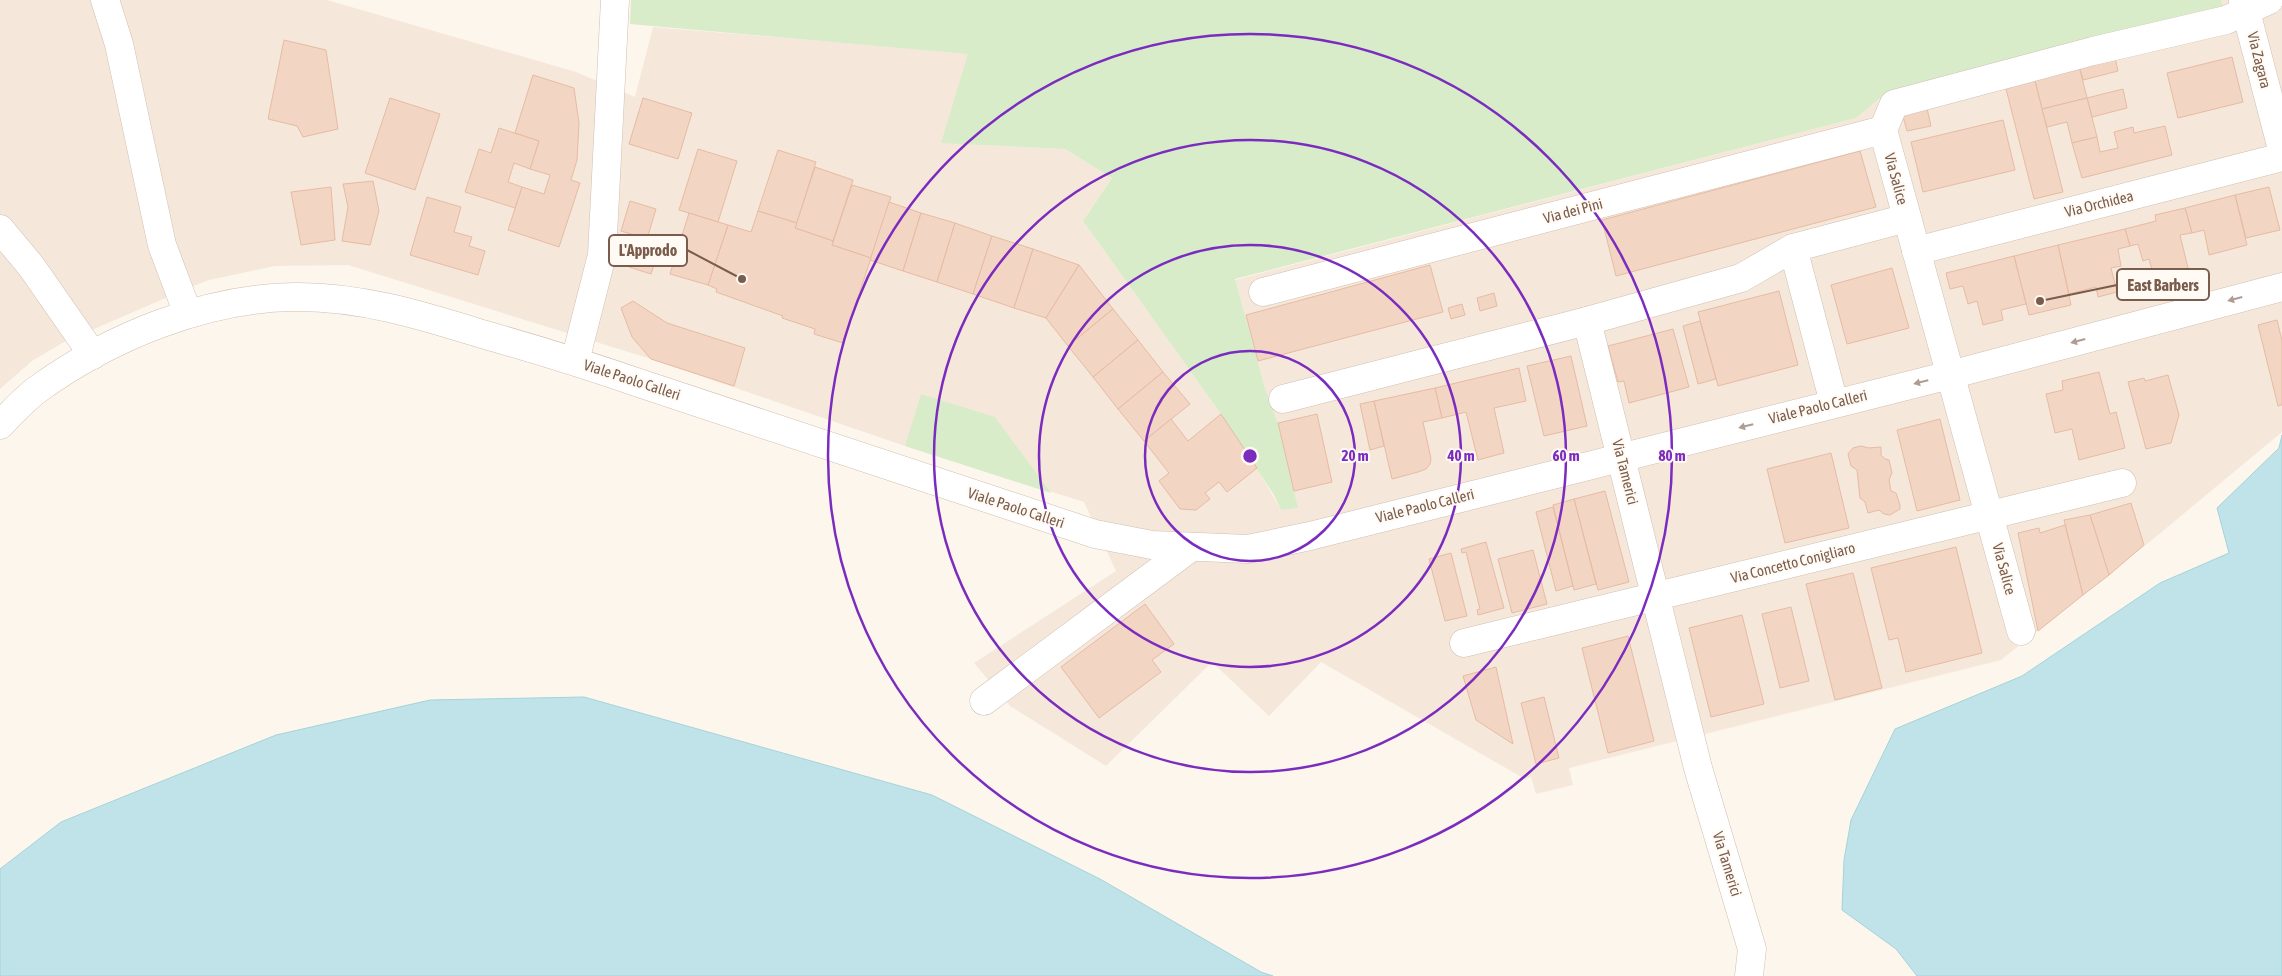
<svg xmlns="http://www.w3.org/2000/svg" width="2282" height="976" font-family="'Asap Condensed',sans-serif">
  <rect width="100%" height="100%" fill="#fdf6ec"/>
  <polygon fill="#f5e8da" points="0,0 327,0 576,72 635,97 653,27 968,53 981,145 1065,149 1112,178 1083,221 1221,414 1257,468 1281,510 1278,423 1265,388 1235,280 1856,118 1885,94 2224,10 2221,0 2282,0 2282,432 2152,540 2001,660 1569,768 1573,785 1536,794 1531,777 1525,779 1321,662 1269,716 1212,662 1106,766 1010,706 974,663 1116,571 1084,502 905,446 651,359 348,265 275,266 209,280 191,287 64,342 32,361 0,389"/>
  <g fill="#d8ecc9">
    <polygon points="631,0 2221,0 2224,10 1885,94 1856,118 1235,279 1265,388 1278,423 1298,508 1281,510 1274,495 1221,414 1083,221 1112,178 1065,149 941,143 968,54 630,24"/>
    <polygon points="921,394 995,417 1051,493 905,446"/>
  </g>
  <g fill="#bfe3e8" stroke="#a5d3da">
    <polygon points="2282,435 2282,976 1917,976 1896,949 1842,910 1844,860 1851,820 1895,729 2022,676 2160,583 2229,553 2217,508 2279,448"/>
    <polygon points="584,697 932,795 1100,879 1261,972 1273,976 0,976 0,869 61,822 276,735 430,700"/>
  </g>
  <g fill="#f3d5c3" stroke="#e6bba3">
    <polygon points="284,40 326,50 338,129 303,137 297,126 268,119"/>
    <polygon points="2114,53 2118,71 2083,80 2078,62"/>
    <polygon points="2232,57 2243,102 2178,118 2167,73"/>
    <polygon points="2078,62 2087,98 2042,109 2033,73"/>
    <polygon points="2033,73 2063,192 2034,199 2004,81"/>
    <polygon points="533,75 574,88 579,123 577,160 571,180 580,183 559,247 508,230 522,187 544,194 550,175 530,169 539,141 515,133"/>
    <polygon points="2123,89 2127,108 2092,117 2087,98"/>
    <polygon points="390,98 440,114 415,190 365,173"/>
    <polygon points="643,98 692,113 678,159 629,144"/>
    <polygon points="2087,98 2097,137 2072,143 2067,122 2047,127 2042,109"/>
    <polygon points="1926,104 1931,126 1907,131 1901,109"/>
    <polygon points="2003,120 2015,170 1923,192 1911,142"/>
    <polygon points="2165,126 2172,155 2082,178 2072,143 2097,137 2100,152 2118,148 2114,132 2133,127 2134,133"/>
    <polygon points="499,128 539,141 530,169 514,163 508,182 522,187 515,208 465,192 479,149 491,153"/>
    <polygon points="698,149 737,161 718,222 679,210"/>
    <polygon points="778,150 816,162 797,223 758,211"/>
    <polygon points="1860,151 1876,207 1616,276 1602,220"/>
    <polygon points="815,167 853,180 833,241 795,228"/>
    <polygon points="373,181 379,211 370,245 342,241 348,207 343,184"/>
    <polygon points="852,185 891,197 871,258 832,245"/>
    <polygon points="331,187 335,240 301,245 291,192"/>
    <polygon points="2269,187 2280,230 2246,238 2235,195"/>
    <polygon points="2235,195 2247,245 2209,255 2204,230 2192,233 2185,208"/>
    <polygon points="427,197 461,207 454,232 472,237 469,246 485,251 478,275 410,255"/>
    <polygon points="630,201 656,209 647,239 621,231"/>
    <polygon points="889,202 921,213 903,271 870,260"/>
    <polygon points="2185,208 2192,233 2180,235 2189,272 2155,281 2149,259 2143,261 2138,244 2130,246 2125,229 2156,221 2155,215"/>
    <polygon points="758,211 797,223 795,228 833,241 832,245 871,258 843,343 814,334 815,329 782,318 783,316 716,292 717,289 708,285 728,225 751,232"/>
    <polygon points="689,213 728,225 708,285 670,274"/>
    <polygon points="921,213 955,223 937,282 903,271"/>
    <polygon points="955,223 992,236 973,294 937,282"/>
    <polygon points="2125,229 2130,246 2118,249 2121,266 2111,268 2117,292 2098,297 2096,287 2069,294 2058,245"/>
    <polygon points="638,236 661,244 651,274 629,267"/>
    <polygon points="992,236 1033,249 1014,308 973,294"/>
    <polygon points="2058,245 2071,305 2029,315 2014,256"/>
    <polygon points="1033,249 1079,265 1046,318 1014,308"/>
    <polygon points="2014,256 2026,304 2001,310 2003,320 1983,325 1977,301 1968,304 1963,286 1950,289 1946,273"/>
    <polygon points="1079,265 1113,309 1068,346 1046,318"/>
    <polygon points="1430,265 1443,312 1258,361 1246,315"/>
    <polygon points="1892,268 1909,328 1847,344 1831,285"/>
    <polygon points="1779,291 1798,365 1718,386 1698,312"/>
    <polygon points="1494,293 1497,306 1480,311 1477,298"/>
    <polygon points="633,301 667,323 745,348 734,386 651,359 632,337 621,308"/>
    <polygon points="1462,304 1465,315 1451,319 1448,308"/>
    <polygon points="1113,309 1138,340 1093,377 1068,346"/>
    <polygon points="2277,320 2282,341 2282,405 2278,406 2258,325"/>
    <polygon points="1700,321 1716,379 1698,384 1683,326"/>
    <polygon points="1673,329 1689,387 1629,403 1624,381 1618,382 1608,346"/>
    <polygon points="1138,340 1163,372 1118,409 1093,377"/>
    <polygon points="1571,356 1587,426 1544,436 1527,366"/>
    <polygon points="1519,368 1526,401 1494,408 1504,453 1478,460 1466,412 1442,418 1435,388"/>
    <polygon points="1163,372 1190,404 1144,441 1118,409"/>
    <polygon points="2099,372 2110,414 2116,412 2125,448 2079,460 2072,429 2055,433 2046,394 2063,390 2062,381"/>
    <polygon points="2168,375 2179,415 2171,443 2146,449 2128,382 2144,378 2145,381"/>
    <polygon points="1435,388 1442,418 1423,422 1431,459 1430,464 1426,469 1418,472 1392,479 1374,401"/>
    <polygon points="1374,401 1384,446 1370,450 1360,404"/>
    <polygon points="1221,414 1257,468 1227,492 1219,482 1205,493 1210,499 1196,510 1180,509 1159,481 1169,473 1144,441 1171,419 1188,441"/>
    <polygon points="1317,414 1332,482 1294,491 1278,423"/>
    <polygon points="1940,419 1960,500 1917,511 1897,430"/>
    <polygon points="1861,446 1869,448 1881,447 1881,455 1885,459 1889,460 1892,473 1889,480 1891,491 1896,493 1900,505 1900,509 1890,515 1884,514 1879,510 1868,513 1865,502 1860,498 1857,470 1851,466 1848,454 1853,448"/>
    <polygon points="1831,453 1849,528 1785,543 1767,469"/>
    <polygon points="1605,491 1629,582 1598,590 1574,499"/>
    <polygon points="1574,499 1596,584 1574,590 1553,505"/>
    <polygon points="2131,503 2144,545 2109,575 2090,515"/>
    <polygon points="1553,507 1573,586 1556,591 1536,512"/>
    <polygon points="2090,515 2109,575 2083,595 2064,520"/>
    <polygon points="2065,525 2083,595 2038,631 2018,533 2039,528 2040,533"/>
    <polygon points="1486,542 1504,608 1478,615 1477,610 1480,609 1466,552 1462,553 1461,549"/>
    <polygon points="1956,547 1982,653 1906,672 1898,638 1889,640 1871,568"/>
    <polygon points="1533,550 1547,604 1512,613 1498,559"/>
    <polygon points="1451,553 1467,616 1445,621 1429,559"/>
    <polygon points="1853,573 1882,688 1835,700 1806,584"/>
    <polygon points="1145,604 1174,644 1152,660 1161,672 1099,718 1061,667"/>
    <polygon points="1791,607 1809,681 1780,688 1762,614"/>
    <polygon points="1742,615 1764,704 1711,717 1689,628"/>
    <polygon points="1628,636 1654,741 1608,753 1582,648"/>
    <polygon points="1496,667 1513,744 1476,720 1463,676"/>
    <polygon points="1544,697 1559,758 1536,764 1521,703"/>
  </g>
  <g fill="none" stroke-linecap="round" stroke-linejoin="round">
    <g stroke="#d1beb0" stroke-width="29">
      <g id="minor">
        <polyline points="105,0 119,44 162,245 188,314"/>
        <polyline points="2243,0 2282,149"/>
        <polyline points="0,229 31,266 93,355"/>
        <polyline points="1793,248 1834,403"/>
        <polyline points="1916,251 2282,157"/>
        <polyline points="1263,292 1883,130"/>
        <polyline points="575,361 602,255 615,0"/>
        <polyline points="1283,399 1587,321"/>
        <path d="M 0,425 C 12,413 24,399 38,389 C 110,337 205,298 294,297 C 359,296 421,315 482,334 C 535,349 587,365 639,383 C 791,433 943,483 1095,534 L 1152,545 L 1248,549 L 1310,536 L 1950,375 L 2282,287"/>
        <polyline points="2021,631 1883,130 1894,104 2093,51 2226,20 2269,0"/>
        <polyline points="1464,643 2122,483"/>
        <polyline points="984,701 1190,548"/>
        <polyline points="1749,976 1752,949 1698,768 1587,321 1741,278 1793,248 1907,218"/>
      </g>
    </g>
    <use href="#minor" stroke="#fff" stroke-width="28"/>
  </g>
  <defs><path id="oneway-solid" d="M-6-.8H1V-3.2L6.5 0L1 3.2V.8H-6Z" transform="scale(1.25)"/></defs>
  <g fill="#af9d94">
    <use href="#oneway-solid" transform="translate(2235 299) rotate(165)"/>
    <use href="#oneway-solid" transform="translate(2078 341) rotate(165)"/>
    <use href="#oneway-solid" transform="translate(1921 382) rotate(166)"/>
    <use href="#oneway-solid" transform="translate(1746 426) rotate(166)"/>
  </g>
  <g fill="none" stroke="#7b2cbf" stroke-width="2.5">
    <circle cx="1250" cy="456" r="105"/>
    <circle cx="1250" cy="456" r="211"/>
    <circle cx="1250" cy="456" r="316"/>
    <circle cx="1250" cy="456" r="422"/>
  </g>
  <g text-anchor="middle" stroke-width="4" stroke-linejoin="round" paint-order="stroke">
    <g font-size="15" fill="#7a5c4d" stroke="#fffaf3">
      <text transform="translate(2259 60) rotate(76)" y="5">Via Zagara</text>
      <text transform="translate(1896 179) rotate(75)" y="5">Via Salice</text>
      <text transform="translate(2099 204) rotate(-14)" y="5">Via Orchidea</text>
      <text transform="translate(1573 211) rotate(-15)" y="5">Via dei Pini</text>
      <text transform="translate(632 380) rotate(18)" y="5">Viale Paolo Calleri</text>
      <text transform="translate(1818 407) rotate(-14)" y="5">Viale Paolo Calleri</text>
      <text transform="translate(1625 472) rotate(76)" y="5">Via Tamerici</text>
      <text transform="translate(1425 506) rotate(-14)" y="5">Viale Paolo Calleri</text>
      <text transform="translate(1016 508) rotate(18)" y="5">Viale Paolo Calleri</text>
      <text transform="translate(1793 563) rotate(-14)" y="5">Via Concetto Conigliaro</text>
      <text transform="translate(2004 569) rotate(75)" y="5">Via Salice</text>
      <text transform="translate(1727 864) rotate(73)" y="5">Via Tamerici</text>
    </g>
  </g>
  <circle cx="1250" cy="456" r="8" fill="#7b2cbf" stroke="#fffaf3" stroke-width="2.5"/>
  <g font-size="15" text-anchor="middle" font-weight="bold" fill="#7b2cbf" stroke="#fffaf3" stroke-width="4" stroke-linejoin="round" paint-order="stroke">
    <text x="1355" y="461">20 m</text>
    <text x="1461" y="461">40 m</text>
    <text x="1566" y="461">60 m</text>
    <text x="1672" y="461">80 m</text>
  </g>
  <path fill="none" stroke="#7a5c4d" stroke-width="2" d="M742 279L687 250M2040 301L2117 285"/>
  <g fill="#7a5c4d" stroke="#fffaf3" stroke-width="2">
    <circle cx="742" cy="279" r="5"/>
    <circle cx="2040" cy="301" r="5"/>
  </g>
  <g fill="#fffaf3" stroke="#7a5c4d" stroke-width="2">
    <rect x="609" y="235" width="78" height="31" rx="5"/>
    <rect x="2117" y="269" width="92" height="31" rx="5"/>
  </g>
  <g font-size="16" text-anchor="middle" font-weight="bold" fill="#7a5c4d">
    <text x="648" y="256">L'Approdo</text>
    <text x="2163" y="291">East Barbers</text>
  </g>
</svg>
